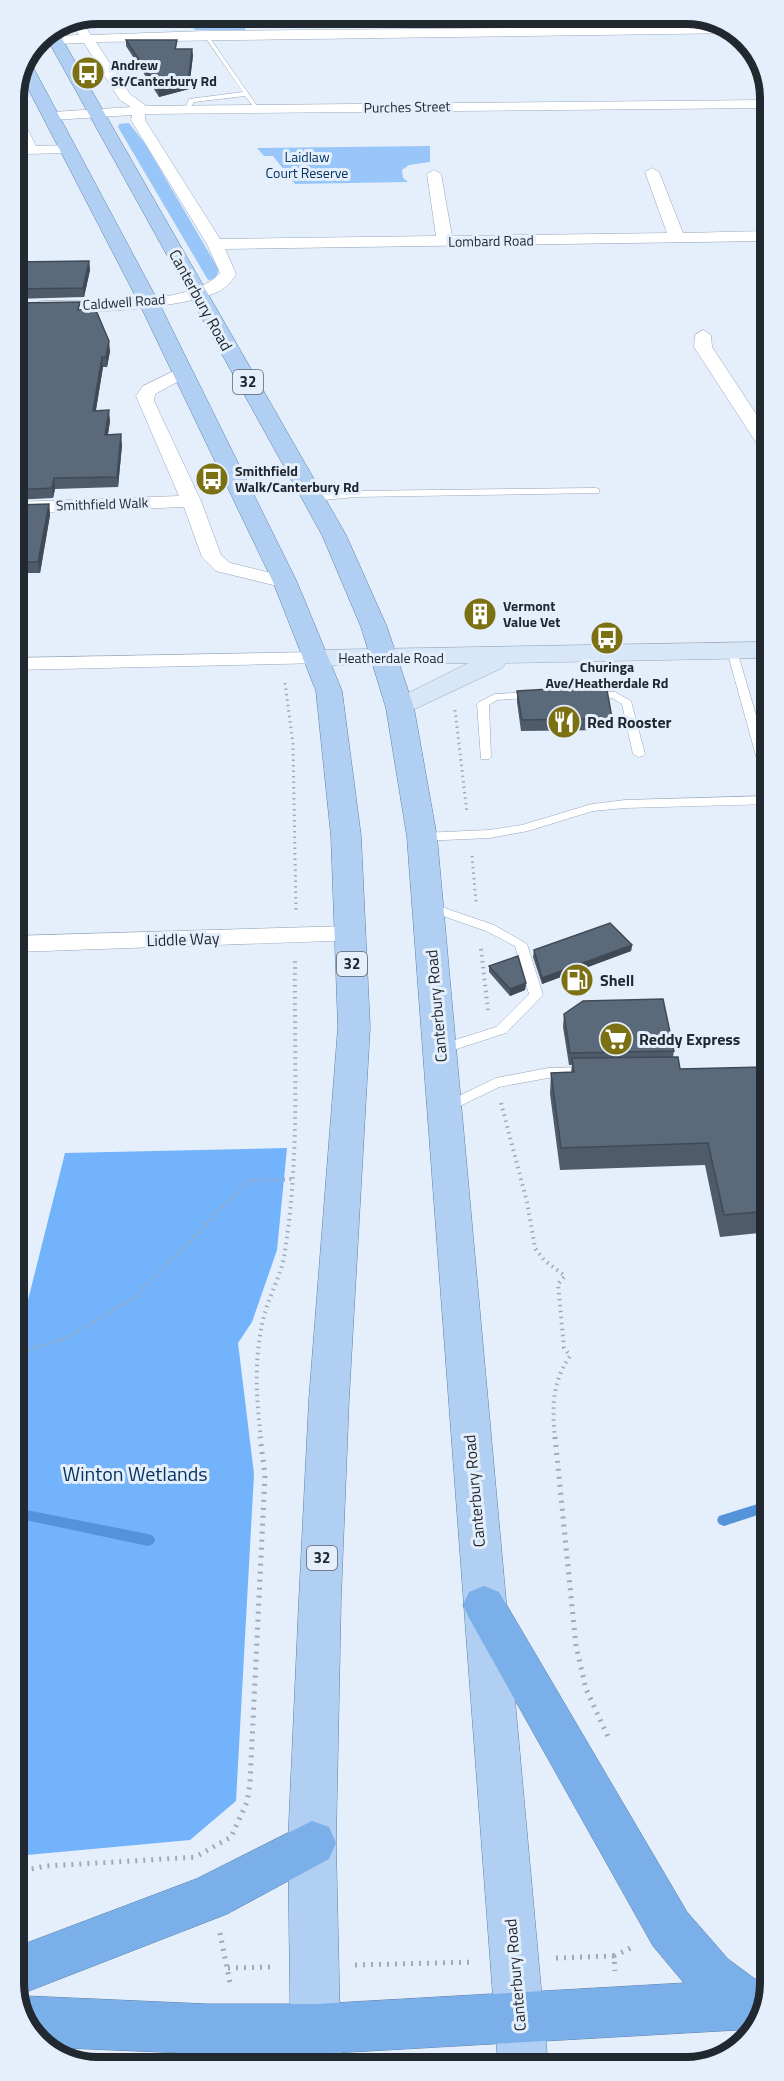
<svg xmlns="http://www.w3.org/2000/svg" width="784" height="2081" font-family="'Titillium Web',sans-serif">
  <rect width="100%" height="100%" fill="#e5effb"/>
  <g fill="#98c6f9">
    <polygon points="182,14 246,14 245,30 195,30"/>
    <polygon points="129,123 146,145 219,270 215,279 208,280 118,127 119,124"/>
    <polygon points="430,146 430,162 409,165 402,170 403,178 408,182 295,184 273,156 264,156 257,148"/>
  </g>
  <polygon fill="#72b3fb" points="287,1148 277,1250 252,1322 238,1343 254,1474 236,1801 190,1840 16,1856 15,1305 27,1304 65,1153"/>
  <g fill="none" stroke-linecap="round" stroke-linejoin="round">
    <g fill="#5393d9" fill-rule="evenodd">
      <polygon points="770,1500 770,1511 724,1526 719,1524 717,1520 719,1516"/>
      <polygon points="16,1508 148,1534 153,1536 155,1540 153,1544 148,1546 16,1518"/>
    </g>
    <g stroke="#97a7b9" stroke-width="1">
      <g id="service">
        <polygon points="203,34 207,34 260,110 256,110 245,96 194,102 188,111 184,111 189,99 243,92"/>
        <polygon points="596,488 599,489 599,493 355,497 313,501 308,498 313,495 355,491"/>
        <polygon points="732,648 737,651 769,759 769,784 763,781 727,651"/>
        <polygon points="589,691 615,692 631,701 645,754 643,756 639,757 633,754 622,704 612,698 585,696 585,692"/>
        <polygon points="534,692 538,693 538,697 497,700 489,705 491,757 489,759 481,759 477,704 479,702 495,694"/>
        <polygon points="769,796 769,804 625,808 593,811 528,831 489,838 422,841 416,837 422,833 489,830 522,825 592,804 625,800"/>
        <polygon points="427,902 494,925 527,944 543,995 506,1033 441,1054 434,1049 436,1046 496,1027 529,994 515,946 486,931 423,909 421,906 423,903"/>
        <polygon points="589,1067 596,1072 594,1075 548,1078 499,1087 450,1111 445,1113 438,1108 440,1105 496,1078 548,1068"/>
      </g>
    </g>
    <g stroke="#97a7b9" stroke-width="1">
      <g id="minor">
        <path d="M 79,22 L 83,23 L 91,35 L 205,31 L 725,26 L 739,33 L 96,42 L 130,94 L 146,106 L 768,100 L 768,108 L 145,114 L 145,120 L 220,239 L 436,236 L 427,174 L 434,170 L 441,174 L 452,236 L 667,233 L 645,172 L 652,168 L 659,172 L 683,233 L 768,231 L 768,241 L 225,249 L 236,274 C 233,279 229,285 224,288 C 199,308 68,317 36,309 L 34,306 L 36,303 L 42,301 C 86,300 189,308 220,273 L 207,244 L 131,120 L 132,115 L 53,120 L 46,116 L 53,112 L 131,107 L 120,100 L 84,43 L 55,44 L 49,40 L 55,36 L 79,35 L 73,26 Z"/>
        <polygon points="14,112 21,116 36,146 68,145 75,149 68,153 26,154 14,130"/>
        <polygon points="703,330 711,335 712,347 768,432 768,452 761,450 694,347 695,335"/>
        <polygon points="182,367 188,368 191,372 188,376 155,394 154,401 201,501 221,555 230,563 292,578 295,582 292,586 285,588 216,571 202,557 184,507 14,514 14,502 179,496 136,396 143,386"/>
        <polygon points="315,652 323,653 326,658 323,663 15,670 14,658"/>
        <polygon points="350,926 359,928 363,934 359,940 15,952 15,936"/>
      </g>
    </g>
    <g stroke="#97a7b9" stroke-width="1">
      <polygon id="secondary" points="768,642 768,658 506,663 502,668 400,716 390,714 386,708 390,702 468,663 315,666 306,664 302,658 306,652 315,650"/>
    </g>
    <g stroke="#5c80a8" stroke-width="1">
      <g id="primary">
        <polygon points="57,30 346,535 387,627 414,708 437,837 548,2065 498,2065 407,837 386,708 361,627 322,535 45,35"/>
        <polygon points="27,63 33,67 159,303 297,582 342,691 361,836 370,1027 349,1399 341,1599 336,1843 341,2066 291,2066 288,1843 299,1599 309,1399 338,1027 331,836 316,691 273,582 139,303 21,75"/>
      </g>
    </g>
    <g stroke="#5c80a8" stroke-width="1">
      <g id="motorway">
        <polygon points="484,1586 499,1592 687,1912 728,1959 755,1979 770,1982 755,2029 316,2054 207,2054 42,2047 16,2005 16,2000 26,1996 207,2004 316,2004 684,1983 653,1946 469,1618 463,1605 469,1592"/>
        <polygon points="312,1821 329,1827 336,1843 329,1859 227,1914 16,1996 16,1947 196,1879"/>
      </g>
    </g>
    <g stroke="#a0a9b4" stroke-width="3" stroke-dasharray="1.5 4" stroke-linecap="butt">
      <polyline points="285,683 293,744 296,912"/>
      <polyline points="455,710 467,813"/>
      <polyline points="472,856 476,902"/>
    </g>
    <g stroke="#a0a9b4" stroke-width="4" stroke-dasharray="1.5 4.5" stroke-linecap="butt">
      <polyline points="481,949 488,1010"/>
      <path d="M 501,1103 L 527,1202 L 535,1248 L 544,1260 L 565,1276 L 558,1284 L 564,1348 L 570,1356 C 552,1382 552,1408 555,1438"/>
      <polyline points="16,1353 65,1339 136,1296 248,1181 293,1179"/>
      <path d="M 261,1438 C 256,1398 254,1360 263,1320 C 268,1297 282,1275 285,1251 C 300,1156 294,1057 295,960"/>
    </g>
    <g stroke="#a0a9b4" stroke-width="5" stroke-dasharray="2 6" stroke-linecap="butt">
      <polyline points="555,1437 576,1646 586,1689 609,1739"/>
      <polyline points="199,1855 231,1837 247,1802 250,1783 265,1475 260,1437"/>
      <polyline points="16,1872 46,1866 199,1857"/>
      <polyline points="220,1933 231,1988"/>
      <polyline points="614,1956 635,1946"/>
      <polyline points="556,1958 614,1956 615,1971"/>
      <polyline points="355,1965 474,1962"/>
      <polyline points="228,1968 273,1967"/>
      <polyline points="587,2065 594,2055"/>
    </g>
    <use href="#service" fill="#fff" fill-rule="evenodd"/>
    <use href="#minor" fill="#fff" fill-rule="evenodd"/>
    <use href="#secondary" fill="#d7e7f8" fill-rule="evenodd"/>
    <use href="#primary" fill="#b0cff2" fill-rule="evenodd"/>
    <use href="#motorway" fill="#7bafe9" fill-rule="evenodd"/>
  </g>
  <g fill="#4e5b6a">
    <polygon points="126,40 177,40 176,49 193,55 189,89 159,97 126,46"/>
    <polygon points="89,261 90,270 84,297 14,299 14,262"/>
    <polygon points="14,303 80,310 110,351 107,367 103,367 96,410 110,421 108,435 122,445 118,487 55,489 53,498 14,500"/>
    <polygon points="49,504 50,515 40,573 14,573 14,505"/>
    <polygon points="517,691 612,718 611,730 521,731 517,702"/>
    <polygon points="632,945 631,951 542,984 533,957 534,950"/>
    <polygon points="489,966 526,983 525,990 510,996 489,972"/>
    <polygon points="564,1014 674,1051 673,1057 680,1069 769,1067 769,1232 720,1237 705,1165 560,1170 550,1094 551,1073 571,1072 572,1065 569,1065 563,1027"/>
  </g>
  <g fill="#404a56">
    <polygon points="192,49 193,55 189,89 159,97 159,90"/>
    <polygon points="89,261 90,270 84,297 83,288"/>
    <polygon points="109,341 110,351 107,367 106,357"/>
    <polygon points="102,357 103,367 94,421 93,411"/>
    <polygon points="109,410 110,421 106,445 105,435"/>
    <polygon points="121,434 122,445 118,487 117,477"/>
    <polygon points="54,478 55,489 53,498 52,488"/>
    <polygon points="49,504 50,515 40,573 38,562"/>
    <polygon points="632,945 631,951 542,984 542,978"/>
    <polygon points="526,983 525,990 510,996 510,989"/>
  </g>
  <g fill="#5b6a7b" stroke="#404a56" stroke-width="1.5">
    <polygon points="126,40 177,40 175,49 192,49 188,83 159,90"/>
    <polygon points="89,261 83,288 14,289 14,262"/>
    <polygon points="80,302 78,310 95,308 109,341 106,357 102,357 93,411 109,410 105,435 121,434 117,477 54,478 52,488 14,490 14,303"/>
    <polygon points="49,504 38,562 14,562 14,505"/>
    <polygon points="600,686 607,690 612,718 522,720 517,691"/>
    <polygon points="610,923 632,945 542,978 534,950"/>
    <polygon points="518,956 526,983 510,989 489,966"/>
    <polygon points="663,999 674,1051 570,1053 564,1014 583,1001"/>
    <polygon points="678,1057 680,1069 769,1067 769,1211 724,1215 708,1143 561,1148 551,1073 574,1072 572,1058"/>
  </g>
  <defs>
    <g id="bus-disc" transform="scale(1.725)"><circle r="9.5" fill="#7c7112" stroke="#e5effb"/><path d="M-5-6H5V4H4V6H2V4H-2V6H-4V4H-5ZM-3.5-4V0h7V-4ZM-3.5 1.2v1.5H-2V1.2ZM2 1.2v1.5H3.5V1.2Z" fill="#fff"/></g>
    <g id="building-disc" transform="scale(1.725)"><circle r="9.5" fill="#7c7112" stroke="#e5effb"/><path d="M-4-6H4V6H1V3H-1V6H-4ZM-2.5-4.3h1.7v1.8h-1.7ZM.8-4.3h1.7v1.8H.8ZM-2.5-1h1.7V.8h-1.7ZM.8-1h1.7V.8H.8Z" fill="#fff"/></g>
    <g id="restaurant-disc" transform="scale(1.725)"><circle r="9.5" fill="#7c7112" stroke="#e5effb"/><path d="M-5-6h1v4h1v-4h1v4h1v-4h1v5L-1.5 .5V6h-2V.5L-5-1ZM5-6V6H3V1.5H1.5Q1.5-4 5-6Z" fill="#fff"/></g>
    <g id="fuel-disc" transform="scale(1.725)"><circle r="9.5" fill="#7c7112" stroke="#e5effb"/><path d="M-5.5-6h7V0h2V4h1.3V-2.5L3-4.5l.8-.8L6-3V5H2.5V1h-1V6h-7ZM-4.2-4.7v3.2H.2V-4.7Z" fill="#fff"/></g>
    <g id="supermarket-disc" transform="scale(1.725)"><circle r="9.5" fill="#7c7112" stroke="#e5effb"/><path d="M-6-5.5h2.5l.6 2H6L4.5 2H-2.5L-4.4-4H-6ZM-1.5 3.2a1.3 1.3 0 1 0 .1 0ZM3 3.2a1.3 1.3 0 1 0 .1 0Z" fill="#fff"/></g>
  </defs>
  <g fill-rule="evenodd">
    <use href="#bus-disc" x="88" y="73"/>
    <use href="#bus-disc" x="212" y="479"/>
    <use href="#building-disc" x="480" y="614"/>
    <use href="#bus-disc" x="607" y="638"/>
    <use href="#restaurant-disc" x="564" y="722"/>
    <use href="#fuel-disc" x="577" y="980"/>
    <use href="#supermarket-disc" x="616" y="1039"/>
  </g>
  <g text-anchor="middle" stroke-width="6" stroke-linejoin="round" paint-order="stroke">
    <g font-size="14" font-weight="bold" fill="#222830" stroke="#e5effb" text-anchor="start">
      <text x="111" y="70">Andrew<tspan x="111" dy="16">St/Canterbury Rd</tspan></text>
      <text x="235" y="476">Smithfield<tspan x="235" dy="16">Walk/Canterbury Rd</tspan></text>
      <text x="503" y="611">Vermont<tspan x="503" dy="16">Value Vet</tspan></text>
      <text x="607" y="672" text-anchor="middle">Churinga<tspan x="607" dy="16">Ave/Heatherdale Rd</tspan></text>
    </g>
    <g font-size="14" fill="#222830" stroke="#e5effb">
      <text transform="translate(407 107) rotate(-1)" y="5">Purches Street</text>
      <text transform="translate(491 241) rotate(-1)" y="5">Lombard Road</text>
      <text transform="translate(124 302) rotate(-4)" y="5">Caldwell Road</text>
      <text transform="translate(102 504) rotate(-2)" y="5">Smithfield Walk</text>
      <text x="391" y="663">Heatherdale Road</text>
    </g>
    <g font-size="14" fill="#063562" stroke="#e5effb">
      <text x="307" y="162">Laidlaw<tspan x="307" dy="16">Court Reserve</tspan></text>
    </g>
    <g fill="#e5effb" stroke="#5c646d" stroke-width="1.5">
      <rect x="233" y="370" width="30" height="24" rx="4.5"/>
      <rect x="337" y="952" width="30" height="24" rx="4.5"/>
      <rect x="307" y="1546" width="30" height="24" rx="4.5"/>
    </g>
    <g font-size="15" font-weight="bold" fill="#222830">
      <text x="248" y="387">32</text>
      <text x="352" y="969">32</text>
      <text x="322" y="1563">32</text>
    </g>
    <g font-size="16" fill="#222830" stroke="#e5effb">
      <text transform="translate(201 300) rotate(61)" y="6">Canterbury Road</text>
      <text transform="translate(183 939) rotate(-2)" y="6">Liddle Way</text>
      <text transform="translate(436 1006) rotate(-95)" y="6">Canterbury Road</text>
      <text transform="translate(474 1491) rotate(-95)" y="6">Canterbury Road</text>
      <text transform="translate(515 1975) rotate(-95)" y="6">Canterbury Road</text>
    </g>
    <g font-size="16" font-weight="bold" fill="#222830" stroke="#e5effb" text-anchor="start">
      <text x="587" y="728">Red Rooster</text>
      <text x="600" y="986">Shell</text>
      <text x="639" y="1045">Reddy Express</text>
    </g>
    <g font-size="20" fill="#063562" stroke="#e5effb">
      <text x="135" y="1481">Winton Wetlands</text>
    </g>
  </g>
  <path d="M0 0H784V2081H0ZM98 24H686A74 74 0 0 1 760 98V1983A74 74 0 0 1 686 2057H98A74 74 0 0 1 24 1983V98A74 74 0 0 1 98 24Z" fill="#e5effb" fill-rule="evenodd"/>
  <path fill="none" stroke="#222830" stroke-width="8" d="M98 24H686A74 74 0 0 1 760 98V1983A74 74 0 0 1 686 2057H98A74 74 0 0 1 24 1983V98A74 74 0 0 1 98 24Z"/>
</svg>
